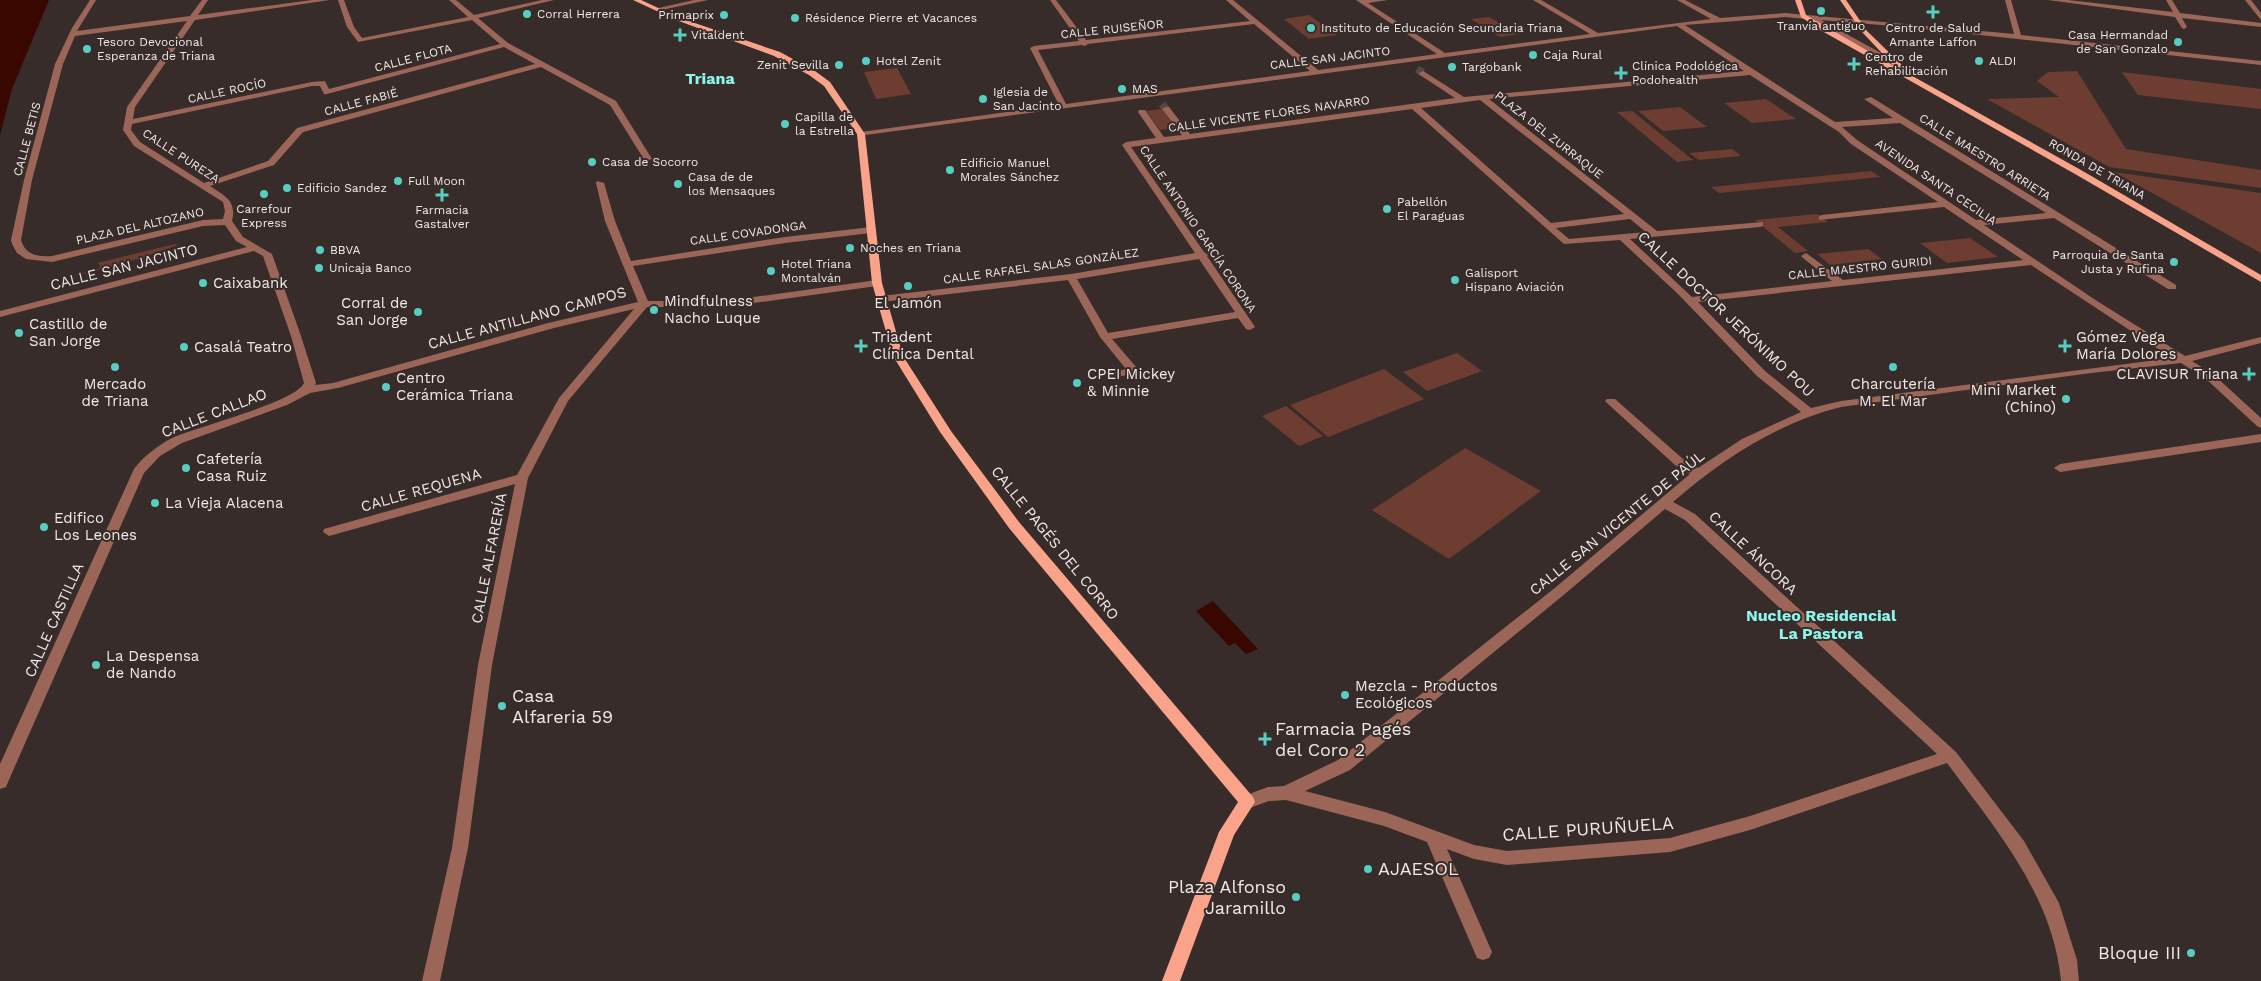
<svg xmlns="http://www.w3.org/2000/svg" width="2261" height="981" font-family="'Work Sans',sans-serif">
  <rect width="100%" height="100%" fill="#372c29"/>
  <g fill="#6c3d30">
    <polygon points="1309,15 1337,35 1309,39 1284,19"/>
    <polygon points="1489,17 1519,34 1500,37 1471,19"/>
    <polygon points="897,68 911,94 876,99 864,72"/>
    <polygon points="2077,71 2126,149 2261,170 2261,188 2109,167 1987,99 2059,97 2037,81 2048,72"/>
    <polygon points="2122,72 2261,89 2261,109 2138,95"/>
    <polygon points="1766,99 1796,119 1752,123 1724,103"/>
    <polygon points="1680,107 1707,127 1663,131 1638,111"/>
    <polygon points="1162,109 1176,128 1160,130 1146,111"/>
    <polygon points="1632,111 1693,160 1677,162 1617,112"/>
    <polygon points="1732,149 1741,156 1699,160 1689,153"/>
    <polygon points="1871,171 1880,177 1719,193 1711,187"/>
    <polygon points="2114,172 2261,193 2261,253"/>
    <polygon points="1817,214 1828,222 1778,227 1808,251 1795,253 1755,220"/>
    <polygon points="1970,238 1998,257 1947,263 1920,243"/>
    <polygon points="175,244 178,245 138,259 71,277 100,268 100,265 97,263"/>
    <polygon points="1868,249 1882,259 1830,265 1817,254"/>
    <polygon points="1457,353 1482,371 1427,391 1403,372"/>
    <polygon points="1384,369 1424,399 1328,437 1290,405"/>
    <polygon points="1286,406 1323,436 1299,446 1262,416"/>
    <polygon points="1465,448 1541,491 1449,559 1372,510"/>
  </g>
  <g fill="#380700">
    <polygon points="0,0 49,0 12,89 0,135"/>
    <polygon points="1213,601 1258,649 1246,654 1235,643 1229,646 1196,611"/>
  </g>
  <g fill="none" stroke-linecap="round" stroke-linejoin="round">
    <g stroke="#534845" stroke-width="8" stroke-dasharray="8 4" stroke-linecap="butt">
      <polyline points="1417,69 1423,73"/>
      <polyline points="1162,104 1166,109"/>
    </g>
    <g fill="#9b6658" fill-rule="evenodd">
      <path d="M 90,0 L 96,0 L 77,31 L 190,16 L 202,0 L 208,0 L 198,15 L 312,0 L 330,0 L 195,20 L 135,107 L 133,119 L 312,82 L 325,81 L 329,89 L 500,44 L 472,20 L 358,42 L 347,27 L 338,0 L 344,0 L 354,27 L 362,38 L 468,17 L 449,0 L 456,0 L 474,15 L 542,0 L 554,0 L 478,18 L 508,43 L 616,101 L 652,159 L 645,161 L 610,105 L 541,67 L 303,132 L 274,165 L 210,186 C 225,196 237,201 232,221 L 243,237 L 272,254 L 301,336 L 316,383 L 315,385 L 333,383 L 548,323 L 638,302 L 605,221 L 596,183 L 597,181 L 604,183 L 615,221 L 631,261 L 785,237 L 871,227 L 876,230 L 871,233 L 785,243 L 633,266 L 648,301 L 725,301 L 877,280 L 882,283 L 877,286 L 725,307 L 647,307 L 568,401 L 528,478 L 492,665 L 468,848 L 440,981 L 422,981 L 452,848 L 478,665 L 515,484 L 329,536 L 323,532 L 324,529 L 517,475 L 559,398 L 634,309 L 554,328 L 338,388 L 310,393 L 287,405 L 182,443 L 160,456 L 144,473 L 8,782 L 6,787 L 0,789 L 0,764 L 134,469 C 144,456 157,446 172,438 C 196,427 296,402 304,383 L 291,336 L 263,256 L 254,251 L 0,317 L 0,311 L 247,247 L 236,241 L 225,225 L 203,226 L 52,262 L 26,259 L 17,253 L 13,246 L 11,240 L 24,180 L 55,64 L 72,28 ZM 187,21 L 127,107 L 123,130 L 134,146 L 223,202 L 225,211 L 223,219 L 203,220 L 52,256 C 38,257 25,255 21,240 L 32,180 L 63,64 L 75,36 ZM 504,47 L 535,64 L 297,128 L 268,161 L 204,183 L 140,142 L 131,130 L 132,124 L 312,86 L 320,86 L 324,94 L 327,94 Z"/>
      <polygon points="694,0 708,0 657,11 654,9"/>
      <path d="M 1050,0 L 1056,0 L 1086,40 L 1250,21 L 1226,0 L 1233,0 L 1318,70 L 1437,54 L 1356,0 L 1388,0 L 1368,3 L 1445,53 L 1590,34 L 1533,0 L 1541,0 L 1598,33 L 1711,19 L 1677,0 L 1685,0 L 1720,18 L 1785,13 L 2014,34 L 2005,0 L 2011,0 L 2021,35 L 2261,61 L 2261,65 L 1905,27 L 1821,20 L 1901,64 L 1902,66 L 1898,68 L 1816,22 L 1816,20 L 1785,17 L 1685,25 L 1835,122 L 1893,118 L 1864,99 L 1871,97 L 2176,285 L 2176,289 L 2168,289 L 2054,218 L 1984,225 L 2097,301 L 2185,356 L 2261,337 L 2261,343 L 2192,361 L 2213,374 L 2261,418 L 2261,428 L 2257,426 L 2205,378 L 2181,363 L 2091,373 L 1841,407 C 1777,423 1722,460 1673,502 L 1695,514 L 1956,752 L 2024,841 L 2059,903 L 2077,960 L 2079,981 L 2061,981 C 2053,895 1996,830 1947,763 L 1750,830 L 1670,852 L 1507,865 L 1474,859 L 1447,849 L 1492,952 L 1489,958 L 1483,960 L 1477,958 L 1427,842 L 1384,826 L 1286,800 L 1269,801 L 1247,809 L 1241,807 L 1239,802 L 1241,797 L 1268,787 L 1284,786 L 1338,760 L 1556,587 L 1690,474 L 1675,465 L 1607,403 L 1605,401 L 1607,399 L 1615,399 L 1683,459 L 1698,468 L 1742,439 L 1801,412 L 1757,376 L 1678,294 L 1620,240 L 1564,244 L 1412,109 L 1131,147 L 1204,252 L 1208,255 L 1207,256 L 1255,327 L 1250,330 L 1246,329 L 1238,318 L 1112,339 L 1137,368 L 1139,370 L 1137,372 L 1115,378 L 1111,377 L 1109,375 L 1111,373 L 1126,369 L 1100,337 L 1068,280 L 881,302 L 876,299 L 881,296 L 1071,274 L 1195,253 L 1122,145 L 1126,142 L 1156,138 L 1138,112 L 1139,110 L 1145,110 L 1164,137 L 1182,135 L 1162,109 L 1166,107 L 1169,107 L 1190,134 L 1455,98 L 1420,75 L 1419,73 L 1423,71 L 1464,97 L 1744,71 L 1677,26 L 858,136 L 857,134 L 861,132 L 1059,105 L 1030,48 L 1034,46 L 1079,41 ZM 1254,24 L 1310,71 L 1066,104 L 1038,50 L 1082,45 L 1085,46 L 1088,44 ZM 1750,75 L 1839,132 L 1851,144 L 1938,202 L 1822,215 L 1819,216 L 1819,220 L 1944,207 L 2023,260 L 1843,280 L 1806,253 L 1801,256 L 1803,258 L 1832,281 L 1692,297 L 1630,239 L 1760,227 L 1763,226 L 1763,222 L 1657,231 L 1489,99 ZM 1480,100 L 1624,214 L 1551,223 L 1421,108 ZM 1900,123 L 2046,213 L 1976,220 L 1857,140 L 1842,127 ZM 1630,219 L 1646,232 L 1569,239 L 1556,228 ZM 1199,259 L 1235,312 L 1108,333 L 1077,279 ZM 2031,265 L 2172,358 L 1841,401 L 1811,408 L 1765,371 L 1698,302 ZM 1665,509 L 1685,520 L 1937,754 L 1750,816 L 1670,838 L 1507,851 L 1474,845 L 1385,812 L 1305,791 L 1350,770 L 1566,593 Z"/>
      <polygon points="2048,0 2068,0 2173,12 2166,0 2172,0 2180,13 2261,23 2261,27 2182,18 2187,27 2184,29 2182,28 2175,17"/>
      <polygon points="2245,0 2251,0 2261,13 2261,20"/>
      <polygon points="2261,434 2261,442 2060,472 2054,468 2060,464"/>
    </g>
    <g fill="#faa38b" fill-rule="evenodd">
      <polygon points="633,0 641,0 680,18 780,52 815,71 830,82 865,134 882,283 903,356 951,431 1019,522 1253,797 1255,802 1234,835 1180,981 1162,981 1219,832 1238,802 1009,528 940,432 893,356 872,283 857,134 824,86 809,75 774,56 676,20"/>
      <polygon points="1795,0 1801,0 1806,15 1894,66 1863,33 1840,0 1846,0 1867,31 1901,64 1901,68 1898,68 2081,170 2261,275 2261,282 2075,174 1822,31 1801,17"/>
    </g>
  </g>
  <g fill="#57cec2" stroke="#372c29" stroke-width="2">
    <circle cx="1821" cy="11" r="5"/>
    <path d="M1930.5 4.5h5v5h5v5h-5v5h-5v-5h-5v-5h5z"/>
    <circle cx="527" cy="14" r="5"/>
    <circle cx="724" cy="15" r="5"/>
    <circle cx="795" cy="18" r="5"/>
    <circle cx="1311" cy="28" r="5"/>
    <path d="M677.5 27.5h5v5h5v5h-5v5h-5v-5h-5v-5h5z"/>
    <circle cx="2178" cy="42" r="5"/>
    <circle cx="87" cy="49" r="5"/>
    <circle cx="1533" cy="55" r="5"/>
    <circle cx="866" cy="61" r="5"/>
    <circle cx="1979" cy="61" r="5"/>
    <path d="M1851.5 56.5h5v5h5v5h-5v5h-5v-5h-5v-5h5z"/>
    <circle cx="839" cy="65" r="5"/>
    <circle cx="1452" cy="67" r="5"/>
    <path d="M1618.5 65.5h5v5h5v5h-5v5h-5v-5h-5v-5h5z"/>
    <circle cx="1122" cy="89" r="5"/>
    <circle cx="983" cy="99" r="5"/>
    <circle cx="785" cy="124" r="5"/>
    <circle cx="592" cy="162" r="5"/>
    <circle cx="950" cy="170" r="5"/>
    <circle cx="398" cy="181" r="5"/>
    <circle cx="678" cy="184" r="5"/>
    <circle cx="287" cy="188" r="5"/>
    <circle cx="264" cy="194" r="5"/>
    <path d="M439.5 187.5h5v5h5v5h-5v5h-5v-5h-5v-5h5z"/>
    <circle cx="1387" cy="209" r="5"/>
    <circle cx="850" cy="248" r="5"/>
    <circle cx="320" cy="250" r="5"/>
    <circle cx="2174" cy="262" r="5"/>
    <circle cx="319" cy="268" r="5"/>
    <circle cx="771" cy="271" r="5"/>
    <circle cx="1455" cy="280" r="5"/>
    <circle cx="203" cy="283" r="5"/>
    <circle cx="908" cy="286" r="5"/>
    <circle cx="654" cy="310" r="5"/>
    <circle cx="418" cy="312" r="5"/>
    <circle cx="19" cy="333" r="5"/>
    <path d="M858.5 338.5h5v5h5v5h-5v5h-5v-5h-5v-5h5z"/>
    <path d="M2062.5 338.5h5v5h5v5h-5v5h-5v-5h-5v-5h5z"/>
    <circle cx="184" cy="347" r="5"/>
    <circle cx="115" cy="367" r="5"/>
    <circle cx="1893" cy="367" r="5"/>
    <path d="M2246.5 366.5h5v5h5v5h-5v5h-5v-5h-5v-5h5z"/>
    <circle cx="1077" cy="383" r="5"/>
    <circle cx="386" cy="387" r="5"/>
    <circle cx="2066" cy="399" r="5"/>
    <circle cx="186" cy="468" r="5"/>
    <circle cx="155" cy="503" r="5"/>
    <circle cx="44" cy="527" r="5"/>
    <circle cx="96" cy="665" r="5"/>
    <circle cx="1345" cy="695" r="5"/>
    <circle cx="502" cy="706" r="5"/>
    <path d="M1262.5 731.5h5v5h5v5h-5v5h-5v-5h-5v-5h5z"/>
    <circle cx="1368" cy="869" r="5"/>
    <circle cx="1296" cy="897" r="5"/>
    <circle cx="2191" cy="953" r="5"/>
  </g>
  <g text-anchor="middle" stroke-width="4" stroke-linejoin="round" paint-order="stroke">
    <g font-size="12" fill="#f0e8e6" stroke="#372c29" text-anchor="start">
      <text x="537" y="18">Corral Herrera</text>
      <text x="714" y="19" text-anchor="end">Primaprix</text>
      <text x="805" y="22">Résidence Pierre et Vacances</text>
      <text x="1821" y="30" text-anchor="middle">Tranvía antiguo</text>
      <text x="1321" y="32">Instituto de Educación Secundaria Triana</text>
      <text x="1933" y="32" text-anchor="middle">Centro de Salud<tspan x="1933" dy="14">Amante Laffon</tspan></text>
      <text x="691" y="39">Vitaldent</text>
      <text x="2168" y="39" text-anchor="end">Casa Hermandad<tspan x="2168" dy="14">de San Gonzalo</tspan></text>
      <text x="97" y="46">Tesoro Devocional<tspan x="97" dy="14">Esperanza de Triana</tspan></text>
      <text x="1543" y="59">Caja Rural</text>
      <text x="1865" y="61">Centro de<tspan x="1865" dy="14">Rehabilitación</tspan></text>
      <text x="876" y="65">Hotel Zenit</text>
      <text x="1989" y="65">ALDI</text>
      <text x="829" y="69" text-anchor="end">Zenit Sevilla</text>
      <text x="1632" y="70">Clínica Podológica<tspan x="1632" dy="14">Podohealth</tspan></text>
      <text x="1462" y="71">Targobank</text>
      <text x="1132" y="93">MAS</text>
      <text x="993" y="96">Iglesia de<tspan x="993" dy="14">San Jacinto</tspan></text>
      <text x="795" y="121">Capilla de<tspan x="795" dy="14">la Estrella</tspan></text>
      <text x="602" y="166">Casa de Socorro</text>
      <text x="960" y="167">Edificio Manuel<tspan x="960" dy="14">Morales Sánchez</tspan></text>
      <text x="688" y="181">Casa de de<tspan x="688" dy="14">los Mensaques</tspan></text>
      <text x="408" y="185">Full Moon</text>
      <text x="297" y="192">Edificio Sandez</text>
      <text x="1397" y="206">Pabellón<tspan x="1397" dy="14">El Paraguas</tspan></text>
      <text x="264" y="213" text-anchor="middle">Carrefour<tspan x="264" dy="14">Express</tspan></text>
      <text x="442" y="214" text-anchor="middle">Farmacia<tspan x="442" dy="14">Gastalver</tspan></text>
      <text x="860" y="252">Noches en Triana</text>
      <text x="330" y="254">BBVA</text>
      <text x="2164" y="259" text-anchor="end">Parroquia de Santa<tspan x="2164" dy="14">Justa y Rufina</tspan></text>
      <text x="781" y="268">Hotel Triana<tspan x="781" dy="14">Montalván</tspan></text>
      <text x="329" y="272">Unicaja Banco</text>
      <text x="1465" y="277">Galisport<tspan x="1465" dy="14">Hispano Aviación</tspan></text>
    </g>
    <g font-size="12" fill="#f0e8e6" stroke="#372c29">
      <text transform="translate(1112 29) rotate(-6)" y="4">CALLE RUISEÑOR</text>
      <text transform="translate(413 58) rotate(-15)" y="4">CALLE FLOTA</text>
      <text transform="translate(1330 58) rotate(-7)" y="4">CALLE SAN JACINTO</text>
      <text transform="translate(227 91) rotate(-12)" y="4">CALLE ROCÍO</text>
      <text transform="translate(361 102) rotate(-15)" y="4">CALLE FABIÉ</text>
      <text transform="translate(1269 114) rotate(-8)" y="4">CALLE VICENTE FLORES NAVARRO</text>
      <text transform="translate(1549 135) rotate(38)" y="4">PLAZA DEL ZURRAQUE</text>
      <text transform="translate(27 139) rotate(-75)" y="4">CALLE BETIS</text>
      <text transform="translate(181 156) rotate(33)" y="4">CALLE PUREZA</text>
      <text transform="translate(1985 157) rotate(32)" y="4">CALLE MAESTRO ARRIETA</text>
      <text transform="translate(2097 169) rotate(30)" y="4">RONDA DE TRIANA</text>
      <text transform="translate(1936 182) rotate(34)" y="4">AVENIDA SANTA CECILIA</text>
      <text transform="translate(140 226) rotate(-13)" y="4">PLAZA DEL ALTOZANO</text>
      <text transform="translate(1198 229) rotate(56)" y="4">CALLE ANTONIO GARCÍA CORONA</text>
      <text transform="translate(748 233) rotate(-8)" y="4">CALLE COVADONGA</text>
      <text transform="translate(1041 266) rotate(-8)" y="4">CALLE RAFAEL SALAS GONZÁLEZ</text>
      <text transform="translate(1860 268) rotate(-6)" y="4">CALLE MAESTRO GURIDI</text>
    </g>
    <g font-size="15" fill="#f0e8e6" stroke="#372c29">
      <text transform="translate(124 267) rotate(-14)" y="5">CALLE SAN JACINTO</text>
      <text transform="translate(1726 314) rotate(43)" y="5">CALLE DOCTOR JERÓNIMO POU</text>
      <text transform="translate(527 318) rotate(-15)" y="5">CALLE ANTILLANO CAMPOS</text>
      <text transform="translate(214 413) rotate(-21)" y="5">CALLE CALLAO</text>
      <text transform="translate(421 490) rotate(-16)" y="5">CALLE REQUENA</text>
      <text transform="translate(1617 523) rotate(-39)" y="5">CALLE SAN VICENTE DE PAÚL</text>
      <text transform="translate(1055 543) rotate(51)" y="5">CALLE PAGÉS DEL CORRO</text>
      <text transform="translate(1753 553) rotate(43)" y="5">CALLE ÁNCORA</text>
      <text transform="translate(489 558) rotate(-79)" y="5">CALLE ALFARERÍA</text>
      <text transform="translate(54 620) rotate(-66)" y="5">CALLE CASTILLA</text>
    </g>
    <g font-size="15" fill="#f0e8e6" stroke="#372c29" text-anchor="start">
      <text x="213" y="288">Caixabank</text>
      <text x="664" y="306">Mindfulness<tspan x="664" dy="17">Nacho Luque</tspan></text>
      <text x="408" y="308" text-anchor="end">Corral de<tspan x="408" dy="17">San Jorge</tspan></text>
      <text x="908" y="308" text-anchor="middle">El Jamón</text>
      <text x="29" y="329">Castillo de<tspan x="29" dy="17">San Jorge</tspan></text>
      <text x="872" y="342">Triadent<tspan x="872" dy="17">Clínica Dental</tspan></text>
      <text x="2076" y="342">Gómez Vega<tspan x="2076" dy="17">María Dolores</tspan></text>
      <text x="194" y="352">Casalá Teatro</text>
      <text x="1087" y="379">CPEI Mickey<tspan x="1087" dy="17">&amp; Minnie</tspan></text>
      <text x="2238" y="379" text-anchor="end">CLAVISUR Triana</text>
      <text x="396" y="383">Centro<tspan x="396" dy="17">Cerámica Triana</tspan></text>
      <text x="115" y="389" text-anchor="middle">Mercado<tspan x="115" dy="17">de Triana</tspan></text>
      <text x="1893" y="389" text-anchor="middle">Charcutería<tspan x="1893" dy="17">M. El Mar</tspan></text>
      <text x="2056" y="395" text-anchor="end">Mini Market<tspan x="2056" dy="17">(Chino)</tspan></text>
      <text x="196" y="464">Cafetería<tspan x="196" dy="17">Casa Ruiz</tspan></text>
      <text x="165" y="508">La Vieja Alacena</text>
      <text x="54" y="523">Edifico<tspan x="54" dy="17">Los Leones</tspan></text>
      <text x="106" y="661">La Despensa<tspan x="106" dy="17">de Nando</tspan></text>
      <text x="1355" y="691">Mezcla - Productos<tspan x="1355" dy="17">Ecológicos</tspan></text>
    </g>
    <g font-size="16" font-weight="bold" fill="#8cf6ea" stroke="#372c29">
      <text x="710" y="84">Triana</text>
    </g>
    <g font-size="16" font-weight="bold" fill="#8cf6ea" stroke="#372c29">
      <text x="1821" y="621">Nucleo Residencial<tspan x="1821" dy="18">La Pastora</tspan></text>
    </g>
    <g font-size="18" fill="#f0e8e6" stroke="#372c29" text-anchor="start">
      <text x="512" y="702">Casa<tspan x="512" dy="21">Alfareria 59</tspan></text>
      <text x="1275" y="735">Farmacia Pagés<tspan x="1275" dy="21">del Coro 2</tspan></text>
      <text x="1378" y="875">AJAESOL</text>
      <text x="1286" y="893" text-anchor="end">Plaza Alfonso<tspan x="1286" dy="21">Jaramillo</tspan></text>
      <text x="2181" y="959" text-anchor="end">Bloque III</text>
    </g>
    <g font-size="18" fill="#f0e8e6" stroke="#372c29">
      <text transform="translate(1588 829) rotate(-4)" y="6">CALLE PURUÑUELA</text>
    </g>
  </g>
</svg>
